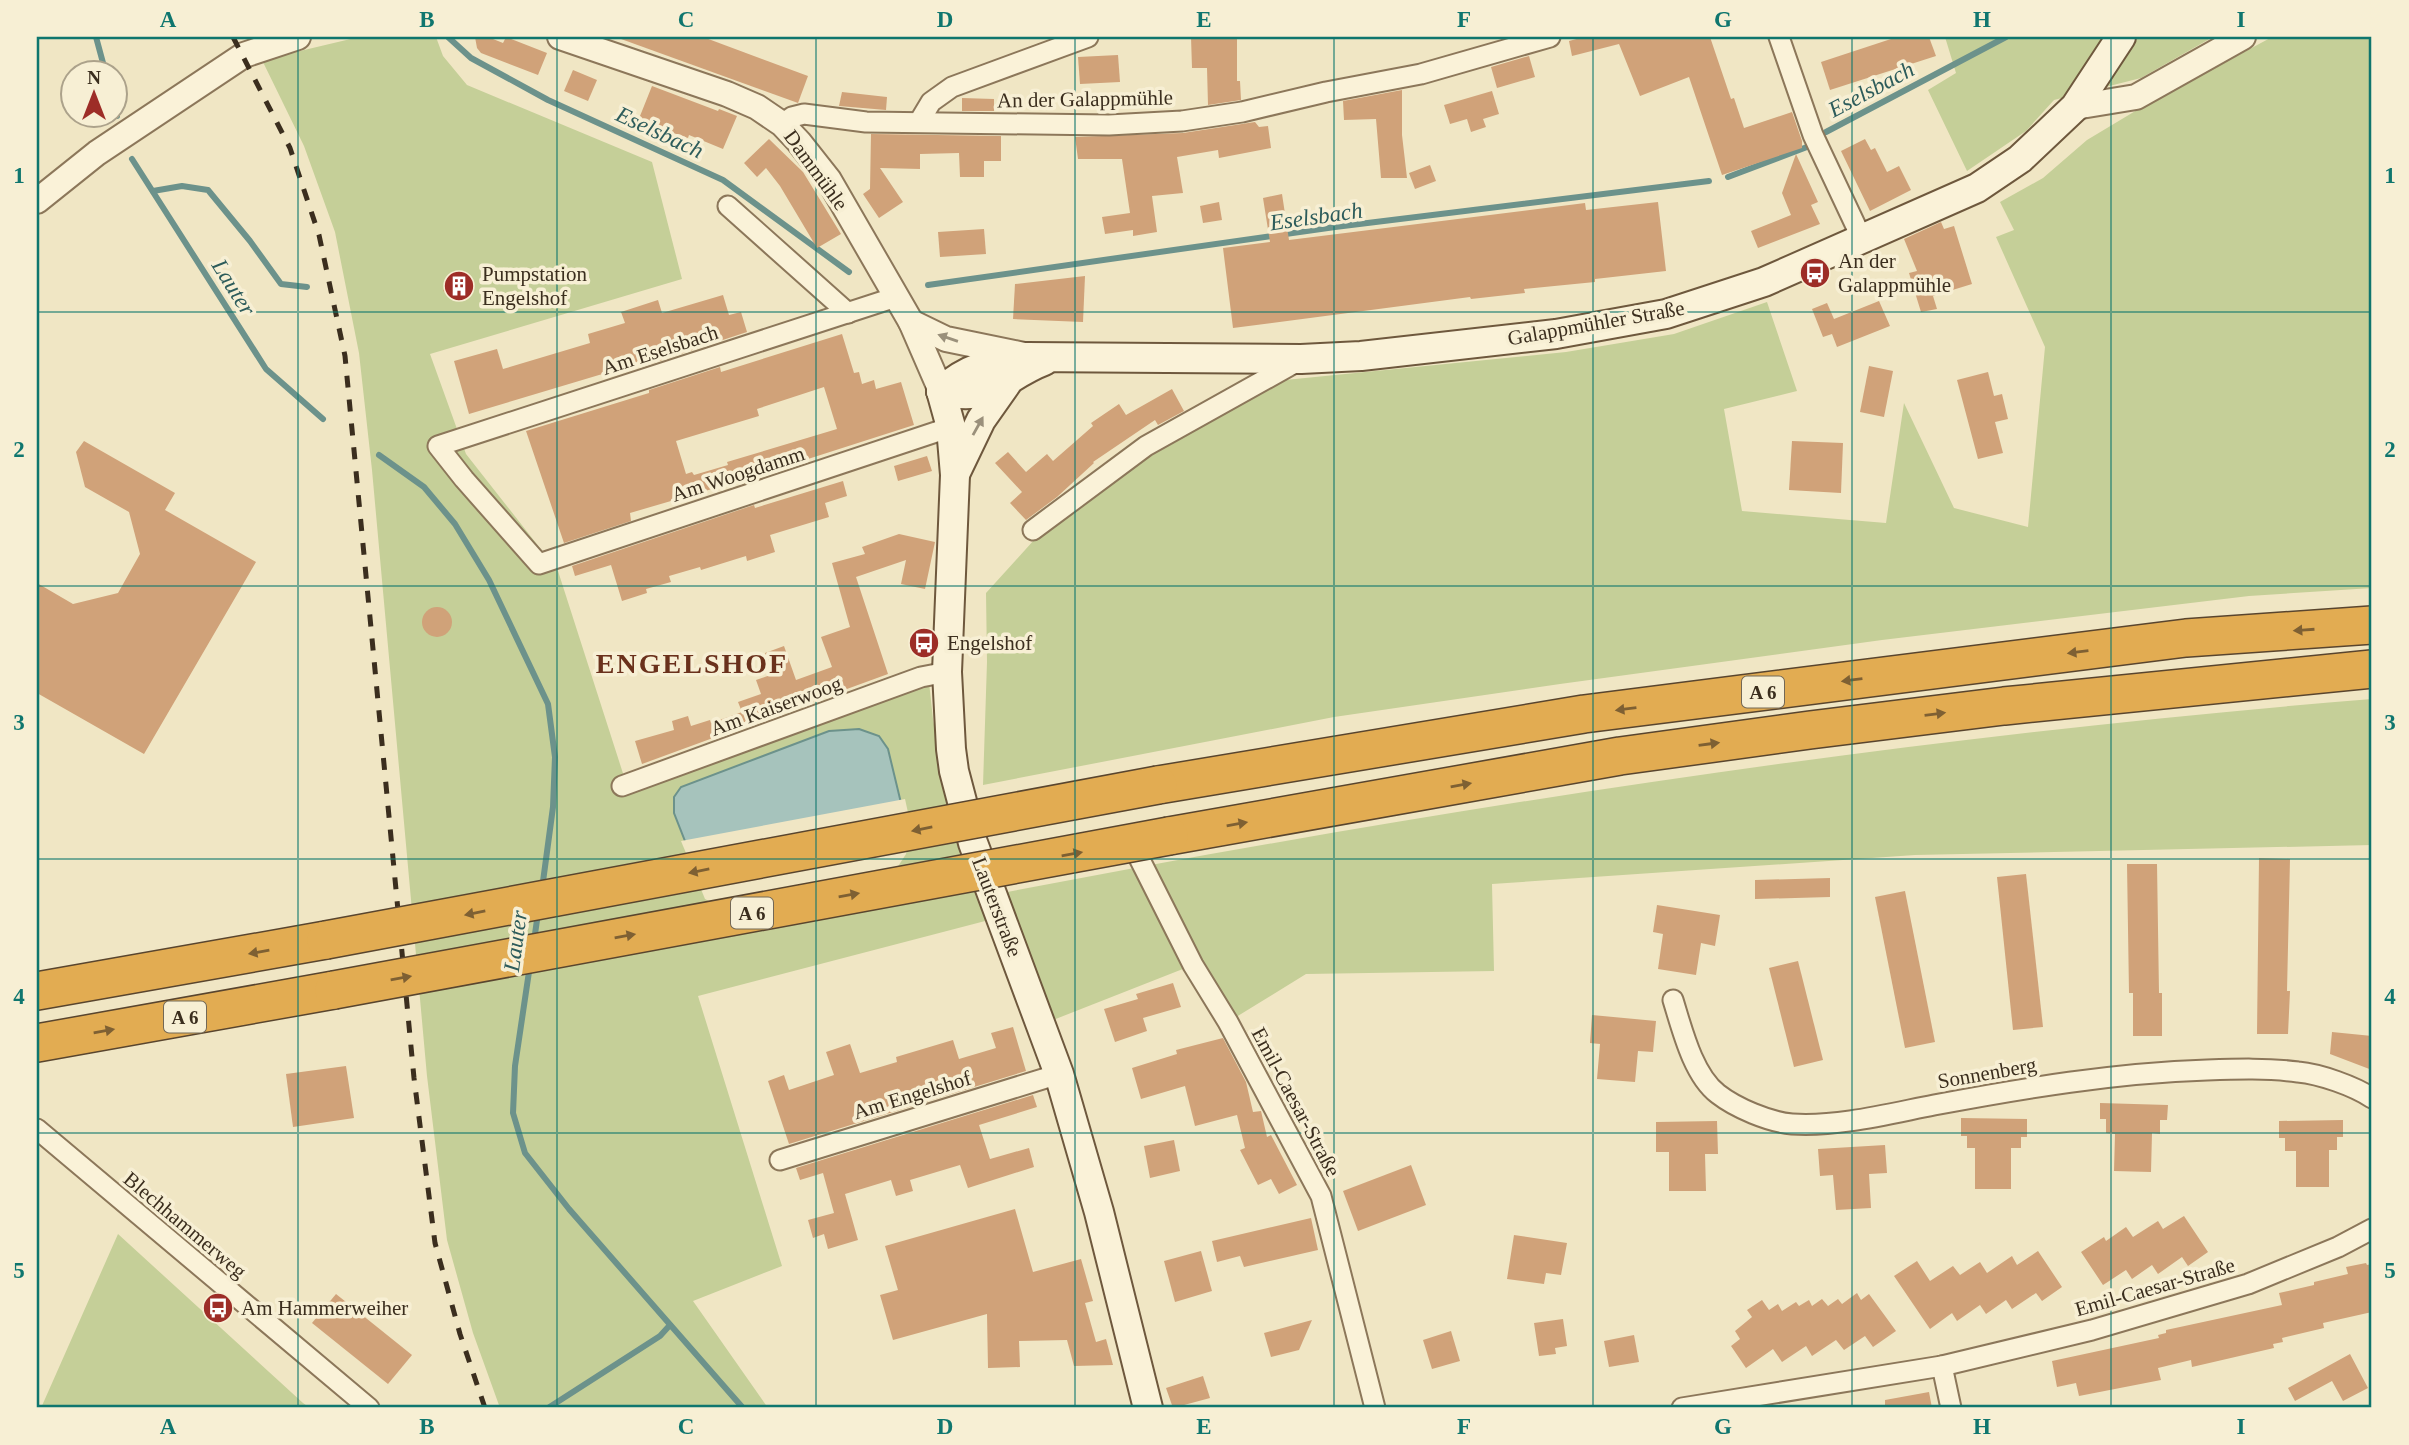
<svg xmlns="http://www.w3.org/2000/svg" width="2409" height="1445" font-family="'Times New Roman',serif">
  <rect width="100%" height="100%" fill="#f0e6c4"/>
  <g fill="#c5cf98">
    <polygon points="359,37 436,37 443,56 467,85 652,162 682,279 430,354 466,454 558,571 628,789 929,682 933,719 945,787 989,920 698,996 782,1266 693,1301 768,1408 500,1408 473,1333 447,1240 427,1076 372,470 359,353 335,232 304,146 262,60"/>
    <polygon points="1945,37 2213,37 2141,78 2054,100 2026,131 1967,171 1928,90 1956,73"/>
    <polygon points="2272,37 2372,37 2372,588 2249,596 1882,640 1560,684 1334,717 983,785 987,662 986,593 1034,540 1152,455 1285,380 1566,352 1674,334 1767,302 1797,391 1724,409 1742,511 1886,523 1904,403 1954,508 2028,527 2045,347 1996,237 2014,230 2000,202 2043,178 2087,140 2137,110"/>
    <path d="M 2372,699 L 2372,845 L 1915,855 L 1492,884 L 1494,971 L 1306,974 L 1228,1022 L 1193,965 L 1048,1022 L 1002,893 C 1454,806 1913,736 2372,699 Z"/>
    <polygon points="118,1234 303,1403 310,1408 41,1408"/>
  </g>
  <polygon fill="#a6c3bc" stroke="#6c928b" stroke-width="2" points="859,729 879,736 888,749 908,832 707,897 674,813 674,797 681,787 829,731"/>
  <polygon fill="#f0e6c4" points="905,799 912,831 906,854 897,868 719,906 705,899 681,841"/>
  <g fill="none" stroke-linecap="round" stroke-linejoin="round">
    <g stroke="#6c928b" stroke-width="6">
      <polyline points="96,37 106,74"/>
      <polyline points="448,37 471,58 548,100 723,180 849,272"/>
      <polyline points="116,111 117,116"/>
      <polyline points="1826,132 2006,37"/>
      <polyline points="132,159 266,369 323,419"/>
      <polyline points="1728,177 1807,147"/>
      <polyline points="153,191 182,186 208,190 250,241 281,284 307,287"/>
      <polyline points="928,285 1335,227 1709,181"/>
      <polyline points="379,455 424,487 455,524 489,580 548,704 555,757 553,807 542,889"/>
      <polyline points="534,941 538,913"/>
      <polyline points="530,965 515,1066 513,1113 525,1153 569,1209 743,1408"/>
      <polyline points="548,1408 660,1336 670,1325"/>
    </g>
  </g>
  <g fill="#d0a279" fill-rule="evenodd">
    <polygon points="475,37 488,37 503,43 506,37 547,53 538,75 481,53 477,48"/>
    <polygon points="621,37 703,37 808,76 798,103 621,39"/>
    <polygon points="1191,37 1237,37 1237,81 1240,81 1241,100 1208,105 1207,68 1192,68"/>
    <polygon points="1584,37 1710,37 1731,99 1734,98 1744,128 1792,112 1802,141 1802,148 1722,175 1689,77 1640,96 1619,44 1572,56 1569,41"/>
    <polygon points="1897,37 1929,37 1936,56 1830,90 1821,62"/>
    <polygon points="1118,55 1120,82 1080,84 1078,57"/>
    <polygon points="1529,56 1535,77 1497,88 1491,67"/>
    <polygon points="573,70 597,80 588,101 564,91"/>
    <polygon points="652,86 718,111 719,109 737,116 723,149 689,135 688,138 638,121"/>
    <polygon points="1402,90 1402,135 1407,178 1381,178 1376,119 1344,120 1343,101"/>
    <polygon points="1492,91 1499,114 1483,119 1486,127 1471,132 1467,119 1450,124 1444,105"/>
    <polygon points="842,92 887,97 886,110 839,106"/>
    <polygon points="962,98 994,99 994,111 962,111"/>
    <polygon points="1255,122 1259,127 1268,126 1271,148 1219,158 1218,150 1177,157 1183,193 1152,196 1157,232 1133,236 1133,230 1105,234 1102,217 1130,213 1122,159 1078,159 1075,137 1183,133"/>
    <polygon points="871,134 1001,136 1001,161 984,161 984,177 960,177 959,153 920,154 920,169 880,168 903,202 879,218 863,194 870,189"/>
    <polygon points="769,139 803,172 841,234 817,248 780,186 766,168 757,177 744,163"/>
    <polygon points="1865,139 1871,150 1875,148 1887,172 1899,166 1911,190 1870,211 1841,151"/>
    <polygon points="1796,154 1818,202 1811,205 1820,224 1758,248 1751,231 1791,215 1782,193"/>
    <polygon points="1430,165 1436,181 1415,189 1409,173"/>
    <polygon points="1282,194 1289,240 1585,203 1586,210 1658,202 1666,271 1595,279 1595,282 1524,289 1525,293 1471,299 1470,297 1233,328 1223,248 1270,242 1263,198"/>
    <polygon points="1219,202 1222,220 1203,223 1200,206"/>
    <polygon points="1941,222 1944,229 1954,226 1972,284 1933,296 1937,309 1921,312 1909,273 1917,271 1904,239"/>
    <polygon points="984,229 986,254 940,257 938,232"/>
    <polygon points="454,271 474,282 463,301 443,291"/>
    <polygon points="1085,276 1083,322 1013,319 1015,284"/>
    <polygon points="723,295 729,315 741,312 747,332 641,367 640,364 599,375 469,414 454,361 497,349 503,369 590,343 588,334 625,323 621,312 658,300 662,313"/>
    <polygon points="1879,301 1890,326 1837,347 1832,334 1823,337 1812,309 1827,303 1834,319"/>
    <path d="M 842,334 L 854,373 L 859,372 L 862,384 L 874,380 L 876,389 L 901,382 L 914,425 L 746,479 L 630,513 L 631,521 L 564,543 L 526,431 L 649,393 L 649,390 L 720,367 L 721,372 ZM 824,387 L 837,429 L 727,462 L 728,465 L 694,475 L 692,472 L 686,474 L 676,441 L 759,416 L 757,409 Z"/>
    <polygon points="1869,366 1893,371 1884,417 1860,412"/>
    <polygon points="1988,372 1994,396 2002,394 2008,419 1995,422 2003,453 1978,459 1957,380"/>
    <polygon points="1172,389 1184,411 1158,425 1155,420 1093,462 1094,463 1057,497 1026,520 1010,503 1022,492 995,463 1008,452 1026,472 1047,454 1053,461 1093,426 1091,423 1119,404 1126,415"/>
    <polygon points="84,441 175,493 165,510 256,562 144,754 37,693 37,583 73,604 118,593 140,554 129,512 85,487 76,452"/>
    <polygon points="1792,441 1843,443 1841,493 1789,490"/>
    <polygon points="927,456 932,471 898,481 894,466"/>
    <polygon points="843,481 847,496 825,503 829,517 770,535 775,552 747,561 746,556 701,570 700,567 669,576 671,582 646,589 647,593 622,601 611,565 575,576 572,566 754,505 755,508"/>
    <polygon points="899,534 935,542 925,589 901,584 906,560 856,577 888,674 642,764 635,741 674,730 672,721 688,716 691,726 710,720 711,723 742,712 738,702 761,694 756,680 773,674 765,653 784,646 796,680 832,667 821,637 850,627 832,563 865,554 862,547"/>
    <circle cx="437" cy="622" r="15"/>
    <polygon points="2259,858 2290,859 2287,991 2290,991 2288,1034 2257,1034"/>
    <polygon points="2127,864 2157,864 2159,993 2162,993 2162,1036 2133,1036 2133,993 2129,993"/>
    <polygon points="2026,874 2043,1027 2013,1030 1997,877"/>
    <polygon points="1830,878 1830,897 1755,899 1755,880"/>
    <polygon points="1905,891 1935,1042 1905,1048 1875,897"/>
    <polygon points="1657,905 1720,915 1715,946 1701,943 1696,975 1658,969 1663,934 1653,932"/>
    <polygon points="1798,961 1823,1060 1794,1067 1769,968"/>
    <polygon points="1173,983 1181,1007 1143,1018 1147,1031 1115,1042 1104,1009 1138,999 1136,994"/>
    <polygon points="1592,1015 1656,1021 1653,1052 1638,1051 1635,1082 1597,1079 1600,1044 1590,1043"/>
    <polygon points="1013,1027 1026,1071 789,1144 768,1081 784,1075 789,1090 834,1075 826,1052 850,1044 860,1073 897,1062 896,1057 953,1040 959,1059 996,1048 991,1033"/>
    <polygon points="2332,1032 2372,1036 2372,1070 2330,1054"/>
    <polygon points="1223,1038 1246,1082 1253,1112 1261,1111 1267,1137 1271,1135 1297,1185 1279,1194 1271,1179 1258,1185 1240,1150 1245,1148 1237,1115 1195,1126 1185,1086 1141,1099 1132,1068 1177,1054 1176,1050"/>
    <polygon points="346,1066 354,1118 293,1127 286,1074"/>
    <polygon points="1033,1095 1037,1107 979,1125 990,1159 1029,1148 1034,1167 968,1188 960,1165 910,1180 913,1191 896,1196 891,1180 845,1194 858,1240 828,1249 824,1234 813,1238 808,1220 834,1213 823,1173 800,1180 796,1168"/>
    <polygon points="2100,1103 2168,1105 2167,1120 2160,1120 2160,1134 2152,1133 2151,1172 2114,1171 2115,1134 2106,1133 2106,1119 2100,1119"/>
    <polygon points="1961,1118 2027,1119 2027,1137 2021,1137 2021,1148 2011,1148 2011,1189 1975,1189 1975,1148 1967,1148 1967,1136 1961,1136"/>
    <polygon points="2343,1120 2343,1137 2337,1137 2337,1150 2329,1150 2329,1187 2296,1187 2296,1151 2285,1151 2285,1138 2279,1138 2279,1121"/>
    <polygon points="1717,1121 1718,1154 1705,1154 1706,1191 1669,1191 1669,1152 1656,1152 1656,1122"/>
    <polygon points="1174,1140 1180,1171 1150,1178 1144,1146"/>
    <polygon points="1885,1145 1887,1173 1869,1174 1871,1208 1836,1210 1833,1175 1820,1176 1818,1149"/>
    <polygon points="1411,1165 1426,1205 1358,1231 1343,1191"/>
    <polygon points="1015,1209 1033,1272 1081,1259 1093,1301 1085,1303 1096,1342 1106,1339 1113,1365 1074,1366 1067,1340 1019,1341 1020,1367 988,1368 987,1314 893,1340 880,1295 898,1290 885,1246"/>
    <polygon points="2184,1216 2208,1252 2188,1266 2182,1257 2158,1274 2152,1265 2132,1279 2126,1270 2103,1285 2081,1252 2104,1237 2106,1241 2126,1227 2133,1237 2158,1221 2163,1229"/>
    <polygon points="1311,1218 1318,1250 1244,1267 1240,1256 1217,1262 1212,1241"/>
    <polygon points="1514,1235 1567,1243 1561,1275 1546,1273 1544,1284 1507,1279"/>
    <polygon points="1201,1251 1212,1291 1175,1302 1164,1261"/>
    <polygon points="2038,1251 2062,1287 2042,1301 2036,1293 2012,1309 2006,1300 1986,1314 1980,1305 1957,1321 1952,1313 1930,1329 1894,1276 1917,1261 1930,1281 1953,1266 1960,1275 1980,1262 1987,1273 2012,1256 2017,1265"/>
    <polygon points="2366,1263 2367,1265 2372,1264 2372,1312 2323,1323 2324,1328 2282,1338 2283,1342 2273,1344 2274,1348 2192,1367 2191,1360 2158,1368 2161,1380 2079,1396 2076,1383 2057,1387 2052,1361 2159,1338 2158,1335 2166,1333 2166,1330 2282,1305 2279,1293 2314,1285 2314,1282 2348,1274 2346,1267"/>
    <polygon points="1857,1293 1861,1300 1869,1294 1896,1331 1873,1347 1865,1336 1844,1350 1836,1340 1812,1356 1806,1346 1782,1362 1773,1349 1746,1368 1731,1346 1740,1339 1735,1331 1752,1317 1747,1310 1762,1300 1769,1310 1778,1304 1782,1311 1796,1302 1799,1306 1809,1300 1812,1306 1822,1299 1828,1306 1838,1299 1842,1304"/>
    <polygon points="336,1294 412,1355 388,1384 312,1323"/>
    <polygon points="1563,1319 1567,1346 1555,1348 1556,1354 1539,1356 1534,1323"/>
    <polygon points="1312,1320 1299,1350 1271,1357 1264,1333"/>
    <polygon points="1451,1331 1460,1361 1432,1369 1423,1340"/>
    <polygon points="1634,1335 1639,1362 1609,1367 1604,1341"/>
    <polygon points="2350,1354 2368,1388 2343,1401 2332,1381 2295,1401 2288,1388"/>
    <polygon points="1203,1376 1210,1398 1173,1408 1166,1388"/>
    <polygon points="1929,1392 1932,1408 1885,1408 1885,1400"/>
  </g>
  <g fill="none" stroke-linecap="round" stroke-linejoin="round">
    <g stroke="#8c775a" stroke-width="23">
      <g id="minor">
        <polyline points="1779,37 1813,135 1862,239"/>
        <polyline points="919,122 931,102 952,87 1088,37"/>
        <polyline points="782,124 792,117 804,114 866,122 1109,125 1182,121 1242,112 1326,92 1421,74 1550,37"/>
        <polyline points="728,206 848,313"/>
        <polyline points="896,297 438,446 464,479 539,564 951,427"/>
        <polyline points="1033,530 1146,446 1300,360"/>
        <polyline points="622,786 921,677 947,672"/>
        <polyline points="1129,838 1193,965 1228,1022 1321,1196 1375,1408"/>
        <path d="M 1673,1000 C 1682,1029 1693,1075 1718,1094 C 1736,1108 1769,1122 1792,1124 C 1838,1127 1888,1114 1934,1105 C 2024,1088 2115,1073 2207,1070 C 2237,1069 2268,1068 2298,1072 C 2320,1074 2354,1086 2372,1098"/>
        <polyline points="37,1129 369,1408"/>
        <polyline points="780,1160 1059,1074"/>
        <polyline points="1942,1366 1951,1408"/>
        <polyline points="1682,1408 1942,1366 2092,1330 2248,1284 2338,1247 2372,1229"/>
      </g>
    </g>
    <g stroke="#8c775a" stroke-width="28">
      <g id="tertiary">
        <polyline points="560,37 727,94 757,107 782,124 799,142 829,180 911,322 941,391"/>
        <polyline points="2075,107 2136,97 2243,37"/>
        <polyline points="37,201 97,153 244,55 298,37"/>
        <polyline points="911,322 946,339 1024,355"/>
      </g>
    </g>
    <g stroke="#6e583d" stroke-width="32">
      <g id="secondary">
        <path d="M 941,391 C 966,368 993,361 1027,357 L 1301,359 L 1361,356 L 1556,334 L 1666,314 L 1764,282 L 1977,188 L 2020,159 L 2075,107 L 2121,37"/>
        <polyline points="941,391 951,427 955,475 947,672 951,749 954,771 973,843 1059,1074 1099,1212 1148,1408"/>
        <path d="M 941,391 C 993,404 1002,377 1044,361"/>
        <polyline points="956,472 981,420 1007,383"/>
      </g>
    </g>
    <g stroke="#59452e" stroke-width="40">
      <g id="motorway">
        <polyline points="1158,785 1584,714 2186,638 2372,625"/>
        <polyline points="1169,836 1620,756 1810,730 2004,706 2372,669"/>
        <polyline points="37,991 326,940"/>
        <polyline points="37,1043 334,990"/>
      </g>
    </g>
    <use href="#minor" stroke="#faf2d8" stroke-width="19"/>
    <use href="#tertiary" stroke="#faf2d8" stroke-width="24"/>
    <use href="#secondary" stroke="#faf2d8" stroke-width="28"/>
    <use href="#motorway" stroke="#e2ac52" stroke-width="37"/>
    <polyline stroke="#3b2e1e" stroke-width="5" stroke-dasharray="12 12" stroke-linecap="butt" points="233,37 290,148 319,235 345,356 414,1078 435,1243 460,1334 485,1408"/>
    <g stroke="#59452e" stroke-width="40" stroke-linecap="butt">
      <g id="motorway-bridge">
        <polyline points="326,940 1158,785"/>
        <polyline points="334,990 1169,836"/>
      </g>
    </g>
    <use href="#motorway-bridge" stroke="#e2ac52" stroke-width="37"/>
  </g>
  <defs><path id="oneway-solid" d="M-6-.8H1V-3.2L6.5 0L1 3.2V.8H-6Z" transform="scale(1.75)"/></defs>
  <g fill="#9a907b">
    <use href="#oneway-solid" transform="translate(948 338) rotate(-161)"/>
    <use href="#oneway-solid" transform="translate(978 426) rotate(-61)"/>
  </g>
  <g fill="#7e6033">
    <use href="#oneway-solid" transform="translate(2304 630) rotate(176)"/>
    <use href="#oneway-solid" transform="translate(2078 652) rotate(173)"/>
    <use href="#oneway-solid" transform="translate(1852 680) rotate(173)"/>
    <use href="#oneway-solid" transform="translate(1626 709) rotate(173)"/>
    <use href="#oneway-solid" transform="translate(1935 714) rotate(-7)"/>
    <use href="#oneway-solid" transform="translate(1709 744) rotate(-8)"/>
    <use href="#oneway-solid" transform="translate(1461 785) rotate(-10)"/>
    <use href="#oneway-solid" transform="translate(1237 824) rotate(-10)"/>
    <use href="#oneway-solid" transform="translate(922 829) rotate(169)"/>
    <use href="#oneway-solid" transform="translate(1072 854) rotate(-10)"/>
    <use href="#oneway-solid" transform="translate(699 871) rotate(169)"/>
    <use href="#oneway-solid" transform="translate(849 895) rotate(-10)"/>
    <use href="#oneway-solid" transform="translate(475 913) rotate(169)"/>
    <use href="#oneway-solid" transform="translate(625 936) rotate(-10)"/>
    <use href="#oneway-solid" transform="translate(259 952) rotate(170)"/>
    <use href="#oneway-solid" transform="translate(401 978) rotate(-10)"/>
    <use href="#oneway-solid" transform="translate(104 1031) rotate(-10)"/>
  </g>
  <path fill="none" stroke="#0f766e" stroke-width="2" stroke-opacity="0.55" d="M 298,37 L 298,1408M 557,37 L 557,1408M 816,37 L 816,1408M 1075,37 L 1075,1408M 1334,37 L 1334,1408M 1593,37 L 1593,1408M 1852,37 L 1852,1408M 2111,37 L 2111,1408M 37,312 L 2372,312M 37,586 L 2372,586M 37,859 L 2372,859M 37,1133 L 2372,1133"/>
  <defs>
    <g id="bus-disc" transform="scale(1.575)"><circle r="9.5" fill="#9d2d27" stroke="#f7efd4"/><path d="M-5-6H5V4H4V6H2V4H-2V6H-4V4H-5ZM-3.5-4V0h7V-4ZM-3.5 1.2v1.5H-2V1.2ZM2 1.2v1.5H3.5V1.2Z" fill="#fff"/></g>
    <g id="building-disc" transform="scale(1.575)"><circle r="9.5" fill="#9d2d27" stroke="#f7efd4"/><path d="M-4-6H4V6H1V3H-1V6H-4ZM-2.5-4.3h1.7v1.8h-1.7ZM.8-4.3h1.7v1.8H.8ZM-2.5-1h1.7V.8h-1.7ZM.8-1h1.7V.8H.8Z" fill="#fff"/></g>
  </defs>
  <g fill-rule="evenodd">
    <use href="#bus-disc" x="1815" y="273"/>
    <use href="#building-disc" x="459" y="286"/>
    <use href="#bus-disc" x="924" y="643"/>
    <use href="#bus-disc" x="218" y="1308"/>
  </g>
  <g text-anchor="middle" stroke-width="7" stroke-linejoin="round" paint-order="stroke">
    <g fill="#f7efd4" stroke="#736855" stroke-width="2">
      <rect x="1742" y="676.5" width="42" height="31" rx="5"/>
      <rect x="731" y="897.5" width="42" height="31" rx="5"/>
      <rect x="164" y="1001.5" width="42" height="31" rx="5"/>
    </g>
    <g font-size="19" font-weight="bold" fill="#3b2e1e">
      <text x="1763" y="699">A 6</text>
      <text x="752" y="920">A 6</text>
      <text x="185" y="1024">A 6</text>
    </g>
    <g font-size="21" fill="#3b2e1e" stroke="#f7efd4">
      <text transform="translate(1085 99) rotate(-1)" y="7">An der Galappmühle</text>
      <text transform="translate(816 170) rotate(54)" y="7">Dammühle</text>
      <text transform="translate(1596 323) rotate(-10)" y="7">Galappmühler Straße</text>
      <text transform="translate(660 350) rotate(-18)" y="7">Am Eselsbach</text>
      <text transform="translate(738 474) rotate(-18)" y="7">Am Woogdamm</text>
      <text transform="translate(776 706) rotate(-20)" y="7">Am Kaiserwoog</text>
      <text transform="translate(997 907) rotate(69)" y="7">Lauterstraße</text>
      <text transform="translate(1987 1073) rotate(-10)" y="7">Sonnenberg</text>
      <text transform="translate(912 1095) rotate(-17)" y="7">Am Engelshof</text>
      <text transform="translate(1296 1102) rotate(62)" y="7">Emil-Caesar-Straße</text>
      <text transform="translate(185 1225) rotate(40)" y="7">Blechhammerweg</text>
      <text transform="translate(2155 1287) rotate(-16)" y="7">Emil-Caesar-Straße</text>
    </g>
    <g font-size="21" fill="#3b2e1e" stroke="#f7efd4" text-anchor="start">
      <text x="1838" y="268">An der<tspan x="1838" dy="24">Galappmühle</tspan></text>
      <text x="482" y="281">Pumpstation<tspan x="482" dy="24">Engelshof</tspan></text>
      <text x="947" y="650">Engelshof</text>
      <text x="241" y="1315">Am Hammerweiher</text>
    </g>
    <g font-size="23" font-style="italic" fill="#2d5c5b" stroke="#f7efd4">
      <text transform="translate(1871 89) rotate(-28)" y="8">Eselsbach</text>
      <text transform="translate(660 132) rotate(25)" y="8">Eselsbach</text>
      <text transform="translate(1316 216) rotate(-8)" y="8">Eselsbach</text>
      <text transform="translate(234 287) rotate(58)" y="8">Lauter</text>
      <text transform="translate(515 941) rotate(-82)" y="8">Lauter</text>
    </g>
    <g font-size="28" font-weight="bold" letter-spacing="2" fill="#6a311c" stroke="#f7efd4">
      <text x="692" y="673">ENGELSHOF</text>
    </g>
  </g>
  <rect width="2409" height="1445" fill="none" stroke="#f7efd4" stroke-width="77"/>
  <g transform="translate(94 94)"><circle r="33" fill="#f7efd4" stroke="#aca28b" stroke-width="2"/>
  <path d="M0-5L12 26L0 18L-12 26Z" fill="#9d2d27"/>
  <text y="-10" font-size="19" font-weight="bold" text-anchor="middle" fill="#3b2e1e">N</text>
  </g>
  <rect x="38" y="38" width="2332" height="1368" fill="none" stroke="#0f766e" stroke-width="2.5"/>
  <g font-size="23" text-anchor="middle" font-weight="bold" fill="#0f766e">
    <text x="168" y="27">A</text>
    <text x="427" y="27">B</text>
    <text x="686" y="27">C</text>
    <text x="945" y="27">D</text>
    <text x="1204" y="27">E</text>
    <text x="1464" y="27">F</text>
    <text x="1723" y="27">G</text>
    <text x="1982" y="27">H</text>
    <text x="2241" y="27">I</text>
    <text x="19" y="183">1</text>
    <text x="2390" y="183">1</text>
    <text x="19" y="457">2</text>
    <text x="2390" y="457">2</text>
    <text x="19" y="730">3</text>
    <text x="2390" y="730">3</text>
    <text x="19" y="1004">4</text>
    <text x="2390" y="1004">4</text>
    <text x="19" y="1278">5</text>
    <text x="2390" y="1278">5</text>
    <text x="168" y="1434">A</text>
    <text x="427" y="1434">B</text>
    <text x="686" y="1434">C</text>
    <text x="945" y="1434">D</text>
    <text x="1204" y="1434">E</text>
    <text x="1464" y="1434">F</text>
    <text x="1723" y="1434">G</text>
    <text x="1982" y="1434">H</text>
    <text x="2241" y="1434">I</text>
  </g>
</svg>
